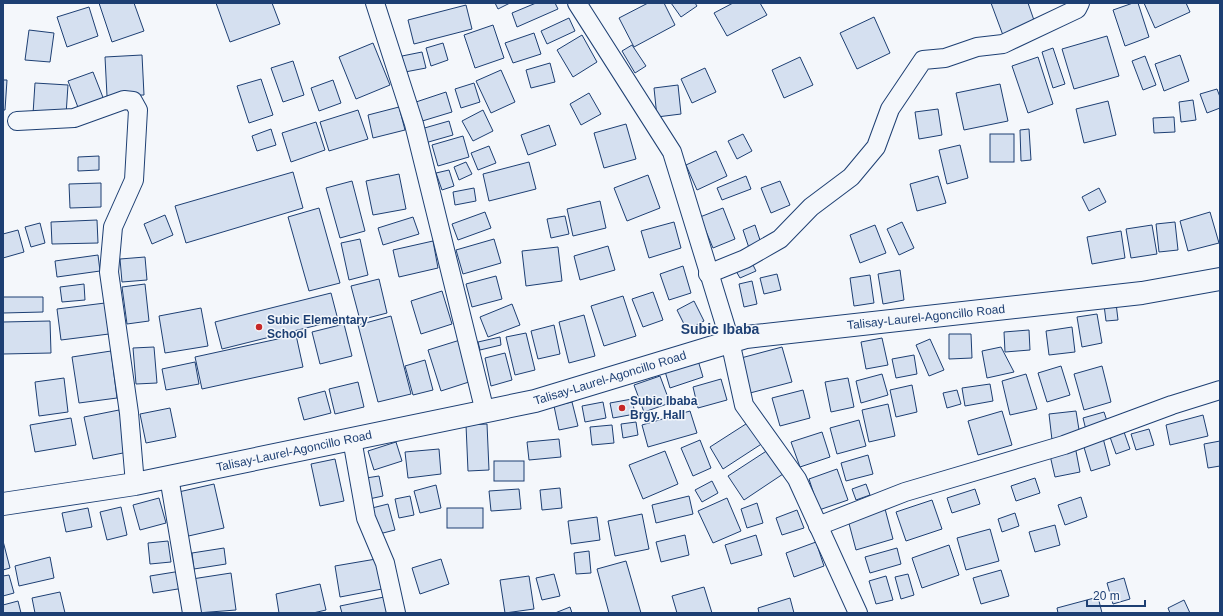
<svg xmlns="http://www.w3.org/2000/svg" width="1223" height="616" font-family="Helvetica,sans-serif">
  <rect width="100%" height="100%" fill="#f4f7fb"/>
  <g fill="#d5e0f0" stroke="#1d3f73">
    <polygon points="99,3 134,3 144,31 112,42"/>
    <polygon points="216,3 272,3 280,24 230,42"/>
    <polygon points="495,3 510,3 498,9"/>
    <polygon points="536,3 555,3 558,9 517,27 512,13"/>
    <polygon points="648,3 664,3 675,25 634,47 619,18"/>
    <polygon points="671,3 695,3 697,6 681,17"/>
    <polygon points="733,3 760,3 767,15 727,36 714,13"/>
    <polygon points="991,3 1028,3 1036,26 1004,38"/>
    <polygon points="1133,3 1138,3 1149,37 1125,46 1113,10"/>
    <polygon points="1144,3 1186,3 1190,12 1155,28"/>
    <polygon points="466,5 472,29 414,44 408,20"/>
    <polygon points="89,7 98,36 67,47 57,17"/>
    <polygon points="874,17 890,53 857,69 840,33"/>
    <polygon points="569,18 575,31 547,44 541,31"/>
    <polygon points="493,25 504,58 475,68 464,35"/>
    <polygon points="29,30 54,33 50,62 25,60"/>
    <polygon points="534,33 541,54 513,63 505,43"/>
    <polygon points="582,35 597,62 573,77 557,50"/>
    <polygon points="1107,36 1119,76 1074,89 1062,49"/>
    <polygon points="373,43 390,85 356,99 339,57"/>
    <polygon points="443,43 448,60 431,66 426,48"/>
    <polygon points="632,45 646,66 635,73 622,51"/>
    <polygon points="1053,48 1065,84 1053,88 1042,52"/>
    <polygon points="422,52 426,68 405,72 402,56"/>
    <polygon points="142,55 144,95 107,96 105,57"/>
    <polygon points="1180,55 1189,81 1164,91 1155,64"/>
    <polygon points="1145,56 1156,85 1143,90 1132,61"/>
    <polygon points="800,57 813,85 784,98 772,70"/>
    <polygon points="1038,57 1053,104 1028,113 1012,66"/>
    <polygon points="293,61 304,95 283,102 271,68"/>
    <polygon points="550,63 555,82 531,88 526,70"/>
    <polygon points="705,68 716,92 692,103 681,79"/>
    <polygon points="501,70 515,102 491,113 476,81"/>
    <polygon points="93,72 104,100 79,110 68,81"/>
    <polygon points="261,79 273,115 249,123 237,86"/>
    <polygon points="3,80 7,80 5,110 3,110"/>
    <polygon points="333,80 341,103 319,111 311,88"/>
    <polygon points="35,83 68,85 66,115 33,114"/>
    <polygon points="474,83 480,102 461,108 455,89"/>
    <polygon points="1000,84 1008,121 964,130 956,93"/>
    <polygon points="678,85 681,114 657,117 654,88"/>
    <polygon points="1217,89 1220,97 1220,108 1207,113 1200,94"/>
    <polygon points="446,92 452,112 419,122 413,103"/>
    <polygon points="589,93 601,114 581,125 570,104"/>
    <polygon points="1193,100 1196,120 1181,122 1179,102"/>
    <polygon points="1108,101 1116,135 1084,143 1076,109"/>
    <polygon points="399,107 405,130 373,138 368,115"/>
    <polygon points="938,109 942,135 919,139 915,112"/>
    <polygon points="358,110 368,139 329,151 320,122"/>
    <polygon points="483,110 493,131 473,141 462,121"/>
    <polygon points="1174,117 1175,132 1154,133 1153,118"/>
    <polygon points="449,121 453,135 425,143 421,129"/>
    <polygon points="316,122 325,150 291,162 282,133"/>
    <polygon points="626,124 636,159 604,168 594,133"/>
    <polygon points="549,125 556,145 528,155 521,135"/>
    <polygon points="271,129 276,145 257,151 252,136"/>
    <polygon points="1029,129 1031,160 1021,161 1020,130"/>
    <polygon points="743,134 752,151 737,159 728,141"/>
    <rect x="990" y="134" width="24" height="28"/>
    <polygon points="463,136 469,157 438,166 432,145"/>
    <polygon points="960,145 968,178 947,184 939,150"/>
    <polygon points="489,146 496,163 478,170 471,153"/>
    <polygon points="716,151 727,176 697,190 686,165"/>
    <polygon points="99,156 99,170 78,171 78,157"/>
    <polygon points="466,162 472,174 459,180 454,167"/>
    <polygon points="529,162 536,189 489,201 483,174"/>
    <polygon points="449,170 454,186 442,190 436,173"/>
    <polygon points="293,172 303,208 186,243 175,206"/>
    <polygon points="399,174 406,209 373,215 366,181"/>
    <polygon points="648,175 660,208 627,221 614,188"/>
    <polygon points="746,176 751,189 722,200 717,188"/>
    <polygon points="938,176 946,203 917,211 910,184"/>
    <polygon points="352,181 365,231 340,238 326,188"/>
    <polygon points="780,181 790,205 771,213 761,188"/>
    <polygon points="101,183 101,207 70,208 69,184"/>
    <polygon points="474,188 476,201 455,205 453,192"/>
    <polygon points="1099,188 1106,202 1089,211 1082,197"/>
    <polygon points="600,201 606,228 573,236 567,209"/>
    <polygon points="319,208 340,283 309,291 288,217"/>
    <polygon points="723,208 735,239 713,248 700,217"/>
    <polygon points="485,212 491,228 458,240 452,224"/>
    <polygon points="1210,212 1219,243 1188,251 1180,221"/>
    <polygon points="165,215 173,235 152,244 144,224"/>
    <polygon points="565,216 569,234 551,238 547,219"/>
    <polygon points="413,217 419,234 383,245 378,228"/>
    <polygon points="97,220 98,243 52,244 51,222"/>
    <polygon points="674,222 681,248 649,258 641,231"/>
    <polygon points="902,222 914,248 899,255 887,229"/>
    <polygon points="1175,222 1178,250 1159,252 1156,224"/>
    <polygon points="40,223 45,243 31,247 25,227"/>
    <polygon points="755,225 762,246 750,251 743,230"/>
    <polygon points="875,225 886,253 860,263 850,235"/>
    <polygon points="1152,225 1157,254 1131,258 1126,229"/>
    <polygon points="18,230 24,252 3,258 3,234"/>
    <polygon points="1121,231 1125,258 1092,264 1087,237"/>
    <polygon points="360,239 368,275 349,280 341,243"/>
    <polygon points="494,239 501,263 463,274 456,250"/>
    <polygon points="433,241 438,268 399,277 393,250"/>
    <polygon points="608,246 615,270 580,280 574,256"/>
    <polygon points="558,247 562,281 526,286 522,251"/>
    <polygon points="98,255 100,271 57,277 55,261"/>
    <polygon points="145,257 147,280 122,282 120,259"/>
    <polygon points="752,263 756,271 740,278 736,271"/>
    <polygon points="683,266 691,293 669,300 660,274"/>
    <polygon points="900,270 904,300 883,304 878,274"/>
    <polygon points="777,274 781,290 764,294 760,278"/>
    <polygon points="870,275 874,303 854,306 850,278"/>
    <polygon points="496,276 502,299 472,307 466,284"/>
    <polygon points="379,279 387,313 360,320 351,286"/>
    <polygon points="752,281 757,304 744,307 739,284"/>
    <polygon points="84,284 85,300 62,302 60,287"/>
    <polygon points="145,284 149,321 127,324 122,287"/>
    <polygon points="442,291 452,324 421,334 411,301"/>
    <polygon points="653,292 663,320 643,327 632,299"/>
    <polygon points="331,293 338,320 222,349 215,322"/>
    <polygon points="623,296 636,336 604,346 591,306"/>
    <polygon points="3,297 43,297 43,312 3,313"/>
    <polygon points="694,301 704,321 687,330 677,310"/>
    <polygon points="105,303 109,334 61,340 57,309"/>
    <polygon points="1116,303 1118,320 1106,321 1104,305"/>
    <polygon points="512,304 520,325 488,337 480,317"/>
    <polygon points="201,308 208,346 165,353 159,316"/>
    <polygon points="1097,314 1102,343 1082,347 1077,317"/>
    <polygon points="584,315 595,356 569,363 559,322"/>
    <polygon points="391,316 411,394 378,402 358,325"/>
    <polygon points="50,321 51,353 3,354 3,322"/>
    <polygon points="344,324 352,356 320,364 312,332"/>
    <polygon points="554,325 560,354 538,359 531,331"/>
    <polygon points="1072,327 1075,352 1049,355 1046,331"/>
    <polygon points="1029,330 1030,350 1005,352 1004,332"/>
    <polygon points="526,333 535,370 515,375 506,337"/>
    <polygon points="949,334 971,334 972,358 949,359"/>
    <polygon points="296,335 303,367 202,389 195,357"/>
    <polygon points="500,337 501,345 480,350 478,342"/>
    <polygon points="882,338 888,365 866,369 861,342"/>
    <polygon points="930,339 944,370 929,376 916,345"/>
    <polygon points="460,340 472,381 441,391 428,350"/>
    <polygon points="154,347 157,383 136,384 133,348"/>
    <polygon points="782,347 792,382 750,393 741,358"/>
    <polygon points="1001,347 1014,372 987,378 982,351"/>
    <polygon points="111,351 117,398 79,403 72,357"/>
    <polygon points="505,353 512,380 491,386 485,358"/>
    <polygon points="914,355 917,374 896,378 892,359"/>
    <polygon points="697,357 703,377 670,388 664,368"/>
    <polygon points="425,360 433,390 413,395 405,366"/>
    <polygon points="195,362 199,384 166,390 162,369"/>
    <polygon points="1061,366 1070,395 1047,402 1038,373"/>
    <polygon points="1102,366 1111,402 1084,410 1074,374"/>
    <polygon points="882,374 888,395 861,403 856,381"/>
    <polygon points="1026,374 1037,409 1010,415 1002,381"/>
    <polygon points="660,376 670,403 644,412 634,385"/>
    <polygon points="64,378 68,412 39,416 35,382"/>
    <polygon points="848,378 854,407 831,412 825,382"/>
    <polygon points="721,379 727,400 698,408 693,387"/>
    <polygon points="358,382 364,407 335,414 329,389"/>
    <polygon points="990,384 993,401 965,406 962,388"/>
    <polygon points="912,385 917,412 896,417 890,390"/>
    <polygon points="803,390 810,418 780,426 772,398"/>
    <polygon points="957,390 961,404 947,408 943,393"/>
    <polygon points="325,391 331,413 304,420 298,398"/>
    <polygon points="632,399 635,414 613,418 610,403"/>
    <polygon points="572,402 578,426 559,430 554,406"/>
    <polygon points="603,402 606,418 585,422 582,406"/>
    <polygon points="888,404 895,436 869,442 862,410"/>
    <polygon points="170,408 176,437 146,443 140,414"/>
    <polygon points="119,410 128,452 93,459 84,417"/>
    <polygon points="690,411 697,433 648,447 642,425"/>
    <polygon points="1002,411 1012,445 978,455 968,421"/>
    <polygon points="1076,411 1080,436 1052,440 1049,414"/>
    <polygon points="1104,412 1109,427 1087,434 1083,418"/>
    <polygon points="1203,415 1208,436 1170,445 1166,425"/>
    <polygon points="71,418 76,445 35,452 30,425"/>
    <polygon points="859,420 866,446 837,454 830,428"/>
    <polygon points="636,422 638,435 623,438 621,424"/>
    <polygon points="749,422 763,443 723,469 710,447"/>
    <polygon points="487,424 489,470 468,471 466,425"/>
    <polygon points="612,425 614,443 592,445 590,427"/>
    <polygon points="1149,429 1154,445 1136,450 1131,434"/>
    <polygon points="822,432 830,457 800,467 791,442"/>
    <polygon points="1124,432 1130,449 1116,454 1110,437"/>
    <polygon points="1103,438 1110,465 1091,471 1083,444"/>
    <polygon points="559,439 561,457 529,460 527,442"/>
    <polygon points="700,440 711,468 693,476 681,448"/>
    <polygon points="1220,441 1220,466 1208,468 1204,444"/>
    <polygon points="396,442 402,461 374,470 368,451"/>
    <polygon points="1075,446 1080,472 1055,477 1049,451"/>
    <polygon points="439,449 441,474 408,478 405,452"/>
    <polygon points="768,450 783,474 744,500 728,476"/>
    <polygon points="665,451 678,484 643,499 629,465"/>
    <polygon points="868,455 873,474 846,481 841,463"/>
    <polygon points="335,459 344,501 320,506 311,464"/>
    <rect x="494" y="461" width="30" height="20"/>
    <polygon points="837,469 848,500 819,510 809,479"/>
    <polygon points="379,476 383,496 369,499 366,478"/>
    <polygon points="1035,478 1040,493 1016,501 1011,486"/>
    <polygon points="712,481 718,493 702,502 695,490"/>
    <polygon points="214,484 224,528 184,537 174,493"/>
    <polygon points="866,484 870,495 856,500 852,489"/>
    <polygon points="436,485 441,508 420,513 414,491"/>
    <polygon points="560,488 562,508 542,510 540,490"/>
    <polygon points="519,489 521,509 491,511 489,491"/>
    <polygon points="975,489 980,504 952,513 947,498"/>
    <polygon points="410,496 414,515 399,518 395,499"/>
    <polygon points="689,496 693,514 656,523 652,505"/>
    <polygon points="1081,497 1087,517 1065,525 1058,505"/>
    <polygon points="159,498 166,523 140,530 133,505"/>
    <polygon points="727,498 741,531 713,543 698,511"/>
    <polygon points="932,500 942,529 906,541 896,512"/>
    <polygon points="757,503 763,523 747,528 741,509"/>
    <polygon points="388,504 395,530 379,534 372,508"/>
    <polygon points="884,505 893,539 856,550 847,516"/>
    <polygon points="121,507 127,535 107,540 100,512"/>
    <polygon points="88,508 92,527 66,532 62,513"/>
    <rect x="447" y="508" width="36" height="20"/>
    <polygon points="797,510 804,528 782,535 776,518"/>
    <polygon points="1015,513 1019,526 1002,532 998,519"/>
    <polygon points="642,514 649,549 615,556 608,521"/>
    <polygon points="597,517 600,540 571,544 568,521"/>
    <polygon points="1055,525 1060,545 1035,552 1029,532"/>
    <polygon points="990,529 999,561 966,570 957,538"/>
    <polygon points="685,535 689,555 661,562 656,542"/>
    <polygon points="756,535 762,555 731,564 725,545"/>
    <polygon points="3,541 10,568 3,570"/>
    <polygon points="168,541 171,562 150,564 148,543"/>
    <polygon points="816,542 824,566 794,577 786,553"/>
    <polygon points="949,545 959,575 922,588 912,558"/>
    <polygon points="224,548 226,564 194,569 192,553"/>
    <polygon points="897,548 901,564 870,573 865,557"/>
    <polygon points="589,551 591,573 576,574 574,553"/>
    <polygon points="50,557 54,578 19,586 15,566"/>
    <polygon points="376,559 382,589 340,597 335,566"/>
    <polygon points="441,559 449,584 420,594 412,568"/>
    <polygon points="626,561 641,613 609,613 597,569"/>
    <polygon points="1001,570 1009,596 981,604 973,578"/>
    <polygon points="181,571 184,588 153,593 150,576"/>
    <polygon points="231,573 236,610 197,613 192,579"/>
    <polygon points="554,574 560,596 542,600 536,578"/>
    <polygon points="908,574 914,595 901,599 895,577"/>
    <polygon points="9,575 14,593 3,596 3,576"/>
    <polygon points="529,576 534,609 505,613 500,580"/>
    <polygon points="886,576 893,600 876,604 869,581"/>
    <polygon points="1124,578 1130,599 1113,604 1107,583"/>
    <polygon points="320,584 326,610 313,613 279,613 276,594"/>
    <polygon points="704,587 712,613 677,613 672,596"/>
    <polygon points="60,592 65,613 35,613 32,598"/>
    <polygon points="384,597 387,613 342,613 340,606"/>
    <polygon points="1098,597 1102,613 1058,613 1057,608"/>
    <polygon points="790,598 794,613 759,613 758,608"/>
    <polygon points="1184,600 1190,613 1170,613 1168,608"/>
    <polygon points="18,601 21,613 3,613 3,605"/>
    <polygon points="570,607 572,613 555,613"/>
  </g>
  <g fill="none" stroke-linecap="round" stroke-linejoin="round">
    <g stroke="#1d3f73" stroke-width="20">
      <g id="minor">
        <polyline points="375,3 414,124 485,412"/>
        <polyline points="577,3 672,152 730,341 744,405 797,479 858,613"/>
        <polyline points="17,121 74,118 124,100 133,101 138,110 134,180 113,227 109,272 129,413 135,484"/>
        <polyline points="708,274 745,259 780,239 811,207 851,177 876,147 890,109 923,60 945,58 977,47 1003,44 1077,9 1080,3"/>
        <polyline points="352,439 366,518 385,563 396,613"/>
        <polyline points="169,477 192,613"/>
        <polyline points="818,526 905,492 1064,445 1172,405 1220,390"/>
      </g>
    </g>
    <g stroke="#1d3f73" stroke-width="24">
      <polyline id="secondary" points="3,504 135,484 535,401 746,337 1142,293 1220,279"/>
    </g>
    <use href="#minor" stroke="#f4f7fb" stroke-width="18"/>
    <use href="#secondary" stroke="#f4f7fb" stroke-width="22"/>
  </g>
  <g fill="#c62828" stroke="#f4f7fb" stroke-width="1.5">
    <circle cx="259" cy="327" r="4"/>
    <circle cx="622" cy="408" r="4"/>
  </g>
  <g text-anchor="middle" stroke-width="3" stroke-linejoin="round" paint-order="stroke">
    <g font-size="12" fill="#1d3f73" stroke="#f4f7fb">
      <text transform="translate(926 317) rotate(-6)" y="4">Talisay-Laurel-Agoncillo Road</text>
      <text transform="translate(610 378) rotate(-17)" y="4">Talisay-Laurel-Agoncillo Road</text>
      <text transform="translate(294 451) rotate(-12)" y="4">Talisay-Laurel-Agoncillo Road</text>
    </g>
    <g font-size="12" font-weight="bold" fill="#1d3f73" stroke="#f4f7fb" text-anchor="start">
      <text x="267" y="324">Subic Elementary<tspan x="267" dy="14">School</tspan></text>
      <text x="630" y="405">Subic Ibaba<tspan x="630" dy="14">Brgy. Hall</tspan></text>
    </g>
    <g font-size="14" font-weight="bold" fill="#1d3f73" stroke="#f4f7fb">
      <text x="720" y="334">Subic Ibaba</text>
    </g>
  </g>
  <rect width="1223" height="616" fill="none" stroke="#1d3f73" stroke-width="8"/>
  <path d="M1087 600v6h58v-6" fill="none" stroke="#1d3f73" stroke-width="2"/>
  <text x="1093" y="600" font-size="12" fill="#1d3f73" stroke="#f4f7fb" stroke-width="3" paint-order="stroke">20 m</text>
</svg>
